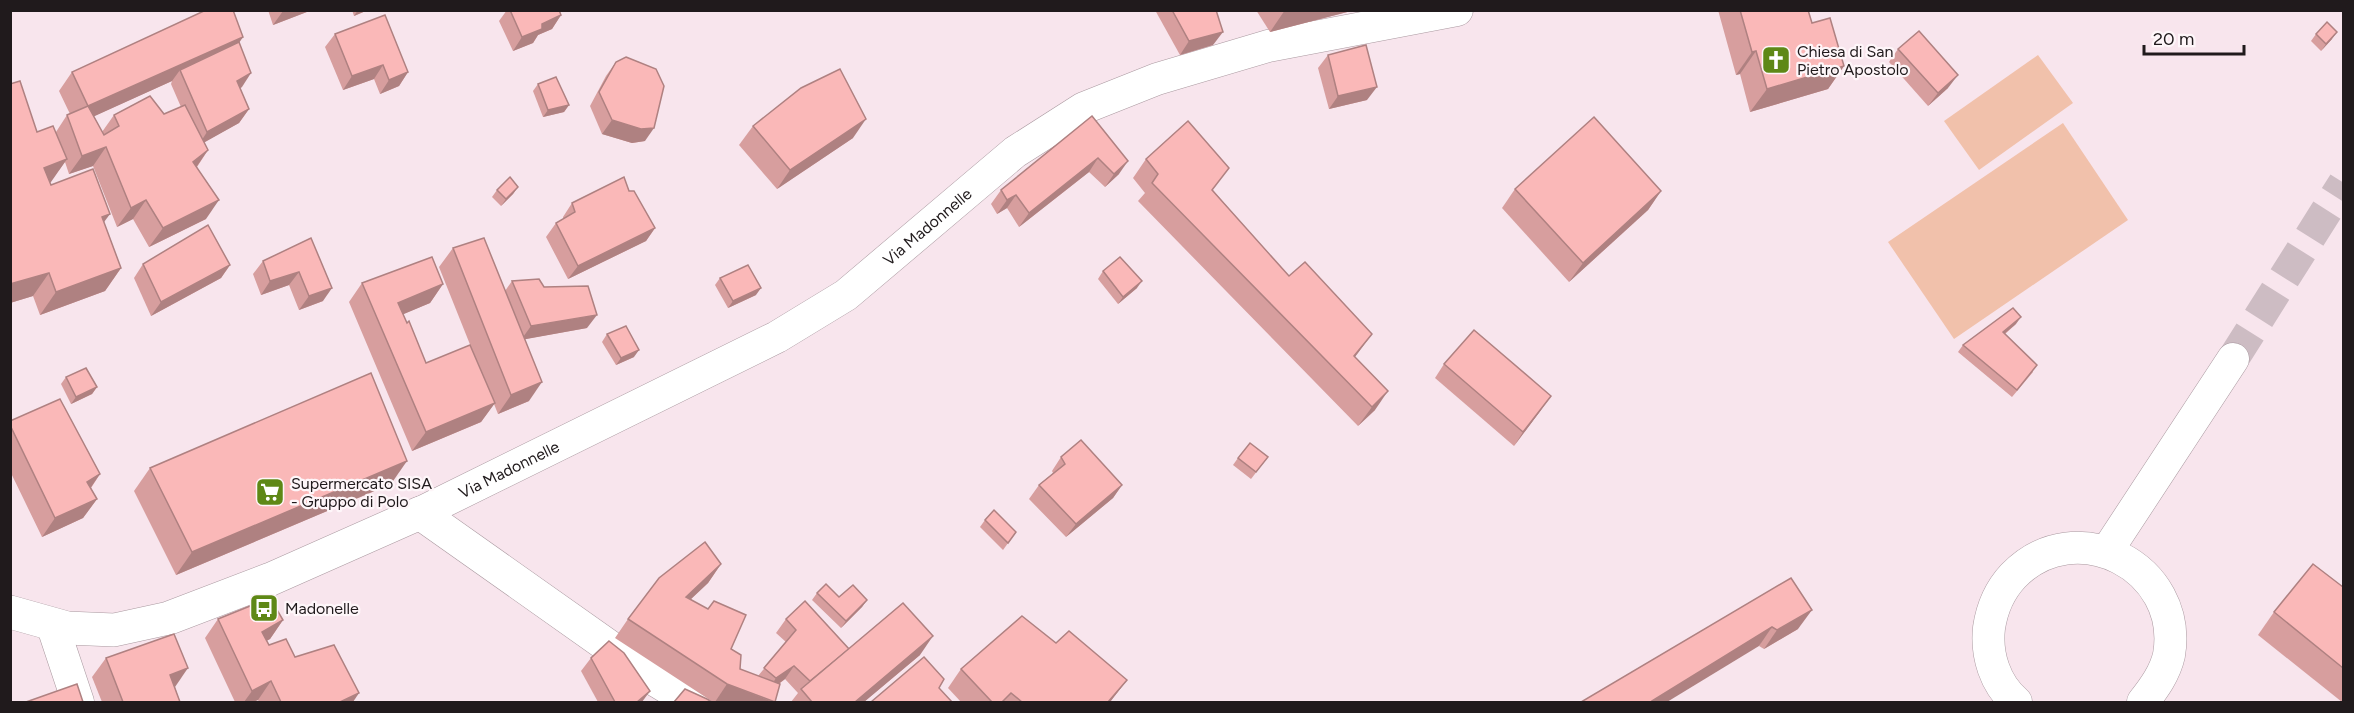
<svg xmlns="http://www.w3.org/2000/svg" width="2354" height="713" font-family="Figtree,sans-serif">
  <rect width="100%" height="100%" fill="#f8e5ed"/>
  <g fill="#f1c1ab">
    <polygon points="2038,55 2073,103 1979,170 1944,121"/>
    <polygon points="2063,123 2128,220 1954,339 1888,242"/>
  </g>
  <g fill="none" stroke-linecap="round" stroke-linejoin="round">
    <polyline stroke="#cdbcc3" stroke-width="32" stroke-dasharray="32 16" stroke-linecap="butt" points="2233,359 2344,183"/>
    <g stroke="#aa99a0" stroke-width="33">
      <g id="minor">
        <path id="s1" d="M 420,513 L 777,337 L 846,295 L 1015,152 L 1084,108 L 1157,79 L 1268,46 L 1457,10"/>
        <polyline points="2107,551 2233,359"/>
        <polyline points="52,624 78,702"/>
        <path d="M 2016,702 C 1995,684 1986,655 1989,628 C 1992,608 1999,591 2013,576 C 2075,511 2184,567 2169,655 C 2165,673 2154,688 2143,702"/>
      </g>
    </g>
    <g stroke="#aa99a0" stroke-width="34">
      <polyline id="tertiary" points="10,612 67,628 114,630 169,618 271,579 420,513 659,682 692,702"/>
    </g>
    <use href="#minor" stroke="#fff" stroke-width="32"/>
    <use href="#tertiary" stroke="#fff" stroke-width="33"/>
  </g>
  <g fill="#d79e9e" fill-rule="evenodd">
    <polygon points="268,10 312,10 273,25"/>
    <polygon points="352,10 368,10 354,16"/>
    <polygon points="507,10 559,10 561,15 552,29 538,35 533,43 513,51 499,21"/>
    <polygon points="1155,10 1216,10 1213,45 1180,55"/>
    <polygon points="1256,10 1355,10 1270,32"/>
    <polygon points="1718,10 1808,10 1812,23 1844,66 1828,89 1750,112 1740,74 1736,75"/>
    <polygon points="335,34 408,72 399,86 380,94 374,79 343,90 325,47"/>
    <polygon points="2316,34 2332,39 2321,51 2311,41"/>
    <path d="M 243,37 L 239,42 L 242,87 L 240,88 L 249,109 L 239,123 L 204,142 L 208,150 L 197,167 L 206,219 L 149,247 L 133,219 L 117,227 L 93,166 L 69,174 L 65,162 L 50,182 L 51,185 L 104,222 L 121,268 L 105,291 L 40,315 L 33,296 L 10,303 L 10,84 L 37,132 L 56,132 L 67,115 L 70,114 L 59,91 L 72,72 ZM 172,81 L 171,84 L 181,107 L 164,114 L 114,115 L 102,132 L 94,116 Z"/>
    <polygon points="1898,49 1948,88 1928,106 1889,62"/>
    <polygon points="1328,55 1367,100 1329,109 1318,68"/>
    <polygon points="616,62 645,141 632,143 602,134 590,106 606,76"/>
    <polygon points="538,84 569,105 564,112 543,117 533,91"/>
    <polygon points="1092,116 1119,174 1105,187 1089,172 1019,227 1007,208 997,214 991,204 1001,190"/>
    <polygon points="753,126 853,138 777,189 739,145"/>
    <polygon points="1146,159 1213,190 1355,357 1375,410 1358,426 1138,201 1145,193 1133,178"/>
    <polygon points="518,187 513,194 501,206 492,197 497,190"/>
    <polygon points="1515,189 1661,191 1648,210 1569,282 1502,208"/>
    <polygon points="629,191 655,228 646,241 568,279 546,237 556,223 563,219 563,217 572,203"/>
    <polygon points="311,238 323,301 299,310 289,285 261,295 253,274 263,261"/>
    <polygon points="453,248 505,291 512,281 544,287 587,328 525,339 529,401 498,414 494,404 481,422 412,451 349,302 362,283 443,284 430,303 403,314 407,323 426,363 477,362 439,267"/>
    <polygon points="143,264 230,265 221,278 151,316 134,278"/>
    <polygon points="1103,271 1137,288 1118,304 1098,279"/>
    <polygon points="720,278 756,295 728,308 715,285"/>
    <polygon points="2016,324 2005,334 2033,372 2012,397 1958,352 1963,345"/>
    <polygon points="607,334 634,357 616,365 602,342"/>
    <polygon points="1444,364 1541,410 1514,446 1435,378"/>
    <polygon points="66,377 97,387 92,394 71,404 61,384"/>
    <polygon points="10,421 100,474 91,488 97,499 83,518 42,537 10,471"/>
    <polygon points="1061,457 1122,485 1113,498 1066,537 1029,499 1039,485 1053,473 1052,471"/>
    <polygon points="1268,457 1251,479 1233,465 1238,458"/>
    <polygon points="150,468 391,484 176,575 134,491"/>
    <polygon points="985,520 1016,532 1003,550 980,527"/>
    <polygon points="721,564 708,583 691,599 731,649 740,669 758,676 786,642 776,633 786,619 849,649 920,655 864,702 791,702 798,693 785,679 779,684 775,702 713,702 615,638 628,619"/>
    <polygon points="1791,578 1798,629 1764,649 1759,646"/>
    <polygon points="2343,587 2343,702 2342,702 2258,635 2274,612"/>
    <polygon points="817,593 839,597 867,600 862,607 841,628 812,600"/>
    <polygon points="218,619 283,620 270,639 266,641 269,645 295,657 353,702 259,702 258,700 253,702 235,702 205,638"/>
    <polygon points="1056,643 1127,680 1110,702 961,702 948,688 961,669"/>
    <polygon points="106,658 175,687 180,702 102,702 92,677"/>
    <polygon points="591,658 642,702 598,702 581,671"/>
  </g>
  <g fill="#af8181">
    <polygon points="285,10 312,10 273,25 283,11"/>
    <polygon points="358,10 368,10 354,16"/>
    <polygon points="1285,10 1355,10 1270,32"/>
    <polygon points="561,15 552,29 538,35 533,43 513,51 522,37 542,24"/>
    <polygon points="1223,32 1213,45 1180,55 1189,41"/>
    <polygon points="2337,32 2332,39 2321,51 2326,44"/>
    <polygon points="243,37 230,56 180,70 172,81 75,125 88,106"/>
    <polygon points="1756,51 1740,74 1736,75 1752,52"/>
    <polygon points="383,65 374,79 343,90 352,76"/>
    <polygon points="1844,66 1828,89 1750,112 1767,89"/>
    <polygon points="408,72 399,86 380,94 389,80"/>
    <polygon points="251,73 242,87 228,95 237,81"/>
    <polygon points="1958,75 1948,88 1928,106 1938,93"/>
    <polygon points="1377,87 1367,100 1329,109 1338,96"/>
    <polygon points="569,105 564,112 543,117 548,110"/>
    <polygon points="249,109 239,123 198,146 207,132"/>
    <polygon points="866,119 853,138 777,189 790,170"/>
    <polygon points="612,120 654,128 645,141 632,143 602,134"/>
    <polygon points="106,147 93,166 69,174 82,156"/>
    <polygon points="208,150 195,169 193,162"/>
    <polygon points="1098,158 1089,172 1019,227 1029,213"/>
    <polygon points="67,159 51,182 28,191 44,168"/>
    <polygon points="1128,161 1119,174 1105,187 1114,174"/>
    <polygon points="518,187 513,194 501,206 506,199"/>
    <polygon points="1661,191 1648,210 1569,282 1583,263"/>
    <polygon points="1016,195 1007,208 997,214 1007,200"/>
    <polygon points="146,200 133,219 117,227 131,208"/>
    <polygon points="219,200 206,219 149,247 163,228"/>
    <polygon points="110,214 93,237 102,217"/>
    <polygon points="655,228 646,241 568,279 578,266"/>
    <polygon points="230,265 221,278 151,316 161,302"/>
    <polygon points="121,268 105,291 40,315 56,292"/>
    <polygon points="299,272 289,285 261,295 270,281"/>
    <polygon points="49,273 33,296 10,303 10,284"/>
    <polygon points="1142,281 1137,288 1118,304 1123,297"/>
    <polygon points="443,284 430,303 385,322 398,303"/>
    <polygon points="332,288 323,301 299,310 309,296"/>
    <polygon points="761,288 756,295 728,308 733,301"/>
    <polygon points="597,315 587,328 521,340 531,326"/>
    <polygon points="2021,317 2016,324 1998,339 2003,332"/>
    <polygon points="1372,334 1358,353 1341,375 1354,356"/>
    <polygon points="639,350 634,357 616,365 621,358"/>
    <polygon points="542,382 529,401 498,414 511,395"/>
    <polygon points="97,387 92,394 71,404 76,397"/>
    <polygon points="1388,391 1375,410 1358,426 1372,407"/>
    <polygon points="1551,396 1541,410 1514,446 1523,432"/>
    <polygon points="495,403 481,422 412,451 426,432"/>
    <polygon points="407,461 391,484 176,575 192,552"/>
    <polygon points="100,474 87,493 87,482"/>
    <polygon points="1122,485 1113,498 1066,537 1076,524"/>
    <polygon points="97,499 83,518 42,537 55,518"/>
    <polygon points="721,564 708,583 673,616 686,597"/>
    <polygon points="867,600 862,607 841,628 846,621"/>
    <polygon points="1812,610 1798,629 1764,649 1777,630"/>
    <polygon points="283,620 270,639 248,651 262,632"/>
    <polygon points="1772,627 1759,646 1667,702 1651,702 1652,701"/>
    <polygon points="933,636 920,655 864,702 855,702"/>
    <polygon points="794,666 785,679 767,692 776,678"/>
    <polygon points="188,668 175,687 157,694 170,675"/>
    <polygon points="1127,680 1110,702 1108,702"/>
    <polygon points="271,681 258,700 253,702 244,702 252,691"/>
    <polygon points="727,684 773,702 715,702"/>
    <polygon points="650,691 642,702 637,702"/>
    <polygon points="359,693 353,702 340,702"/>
  </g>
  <g fill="#fab8b8" stroke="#af8181" stroke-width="1.5">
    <polygon points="206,10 233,10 243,37 88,106 72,72"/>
    <polygon points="510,10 559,10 561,15 542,24 542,29 522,37"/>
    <polygon points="1172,10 1216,10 1223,32 1189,41"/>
    <polygon points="1740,10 1808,10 1812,23 1830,18 1844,66 1767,89 1756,51 1752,52"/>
    <polygon points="385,15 408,72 389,80 383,65 352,76 335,34"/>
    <polygon points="2327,22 2337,32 2326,44 2316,34"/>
    <polygon points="1919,31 1958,75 1938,93 1898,49"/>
    <polygon points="239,42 251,73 237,81 249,109 207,132 180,70"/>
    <polygon points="1366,45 1377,87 1338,96 1328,55"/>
    <polygon points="626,57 656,69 664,86 654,128 641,129 612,120 599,92 616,62"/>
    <polygon points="840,69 866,119 790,170 753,126 801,88"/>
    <polygon points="556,77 569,105 548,110 538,84"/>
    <polygon points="20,81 37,132 53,126 67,159 44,168 51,185 93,169 110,214 102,217 121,268 56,292 49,273 10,284 10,84"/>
    <polygon points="150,96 164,114 185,105 208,150 193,162 219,200 163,228 146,200 131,208 106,147 82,156 67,115 88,106 104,135 119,126 114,115"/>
    <polygon points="1092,116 1128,161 1114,174 1098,158 1029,213 1016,195 1007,200 1001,190"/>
    <polygon points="1594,117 1661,191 1583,263 1515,189"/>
    <polygon points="1188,121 1229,168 1212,190 1289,276 1305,262 1372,334 1354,356 1388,391 1372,407 1152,183 1158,174 1146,159"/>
    <polygon points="510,177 518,187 506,199 497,190"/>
    <polygon points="624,177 629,191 634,191 655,228 578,266 556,223 575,212 572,203"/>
    <polygon points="208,225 230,265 161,302 143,264"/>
    <polygon points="311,238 332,288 309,296 299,272 270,281 263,261"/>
    <polygon points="484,238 542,382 511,395 453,248"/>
    <polygon points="432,257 443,284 398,303 407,323 409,321 426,363 470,345 495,403 426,432 362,283"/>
    <polygon points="1120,257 1142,281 1123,297 1103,271"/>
    <polygon points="748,265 761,288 733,301 720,278"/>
    <polygon points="539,279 544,287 588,286 597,315 531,326 512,281"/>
    <polygon points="2013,308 2021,317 2003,332 2037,365 2017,390 1963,345"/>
    <polygon points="626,326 639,350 621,358 607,334"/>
    <polygon points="1474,330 1551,396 1523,432 1444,364"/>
    <polygon points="86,368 97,387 76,397 66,377"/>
    <polygon points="371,373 407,461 192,552 150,468"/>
    <polygon points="60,399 100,474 87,482 97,499 55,518 10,425 10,421"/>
    <polygon points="1081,440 1122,485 1076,524 1039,485 1065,464 1061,457"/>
    <polygon points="1250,443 1268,457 1256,472 1238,458"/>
    <polygon points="994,510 1016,532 1008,543 985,520"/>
    <polygon points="705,542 721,564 686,597 708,609 714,601 746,615 731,649 741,655 740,669 780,684 775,702 727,684 628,619 659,578"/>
    <polygon points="2313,564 2343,587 2343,668 2274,612"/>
    <polygon points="1791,578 1812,610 1777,630 1772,627 1652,701 1653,702 1581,702"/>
    <polygon points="826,584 839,597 853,585 867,600 846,621 817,593"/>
    <polygon points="270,598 283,620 262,632 269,645 286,639 295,657 334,645 359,693 340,702 281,702 271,681 252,691 218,619"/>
    <polygon points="805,601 849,649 810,681 794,666 776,678 764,668 796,630 786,619"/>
    <polygon points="903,603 933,636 855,702 812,702 801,689"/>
    <polygon points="1022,616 1056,643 1069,631 1127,680 1108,702 1022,702 1011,693 1002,702 992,702 961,669"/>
    <polygon points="174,634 188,668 170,675 180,702 123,702 106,658"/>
    <polygon points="609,641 624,653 650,691 637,702 615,702 591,658"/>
    <polygon points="924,657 944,679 939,688 952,702 871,702"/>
    <polygon points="77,684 83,702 26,702"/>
    <polygon points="685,689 707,699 712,702 674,702"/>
  </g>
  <defs>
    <g id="church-square" transform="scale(1.5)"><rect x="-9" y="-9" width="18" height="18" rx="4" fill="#5e8816" stroke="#fef6f9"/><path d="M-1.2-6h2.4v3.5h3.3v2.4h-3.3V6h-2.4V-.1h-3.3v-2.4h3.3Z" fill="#fff"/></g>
    <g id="supermarket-square" transform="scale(1.5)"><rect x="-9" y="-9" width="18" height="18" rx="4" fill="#5e8816" stroke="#fef6f9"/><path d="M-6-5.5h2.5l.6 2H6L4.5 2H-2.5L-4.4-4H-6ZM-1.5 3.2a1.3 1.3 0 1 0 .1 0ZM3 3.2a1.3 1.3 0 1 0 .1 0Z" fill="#fff"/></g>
    <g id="bus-square" transform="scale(1.5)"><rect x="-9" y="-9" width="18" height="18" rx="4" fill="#5e8816" stroke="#fef6f9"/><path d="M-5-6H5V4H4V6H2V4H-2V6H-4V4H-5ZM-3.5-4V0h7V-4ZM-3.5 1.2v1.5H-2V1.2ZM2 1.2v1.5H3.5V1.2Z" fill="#fff"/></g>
  </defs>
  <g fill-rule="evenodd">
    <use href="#church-square" x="1776" y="60"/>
    <use href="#supermarket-square" x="270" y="492"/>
    <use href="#bus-square" x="264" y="608"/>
  </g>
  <g text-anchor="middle" stroke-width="4.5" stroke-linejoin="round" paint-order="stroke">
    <g font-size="16" fill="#201a1c" stroke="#fef6f9" text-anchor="start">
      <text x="1797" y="57">Chiesa di San<tspan x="1797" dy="18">Pietro Apostolo</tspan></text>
      <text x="291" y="489">Supermercato SISA<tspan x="291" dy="18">- Gruppo di Polo</tspan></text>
      <text x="285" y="614">Madonelle</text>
    </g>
    <g font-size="16" fill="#201a1c" stroke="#fef6f9">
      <text dy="6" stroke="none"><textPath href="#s1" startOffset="585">Via Madonnelle</textPath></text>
      <text dy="6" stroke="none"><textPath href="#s1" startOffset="99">Via Madonnelle</textPath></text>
    </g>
  </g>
  <rect width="2354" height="713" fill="none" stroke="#201a1c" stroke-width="24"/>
  <path d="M2144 45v9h100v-9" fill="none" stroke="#201a1c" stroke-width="3"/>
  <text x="2153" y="45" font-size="18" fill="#201a1c" stroke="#fef6f9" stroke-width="4.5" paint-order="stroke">20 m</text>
</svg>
